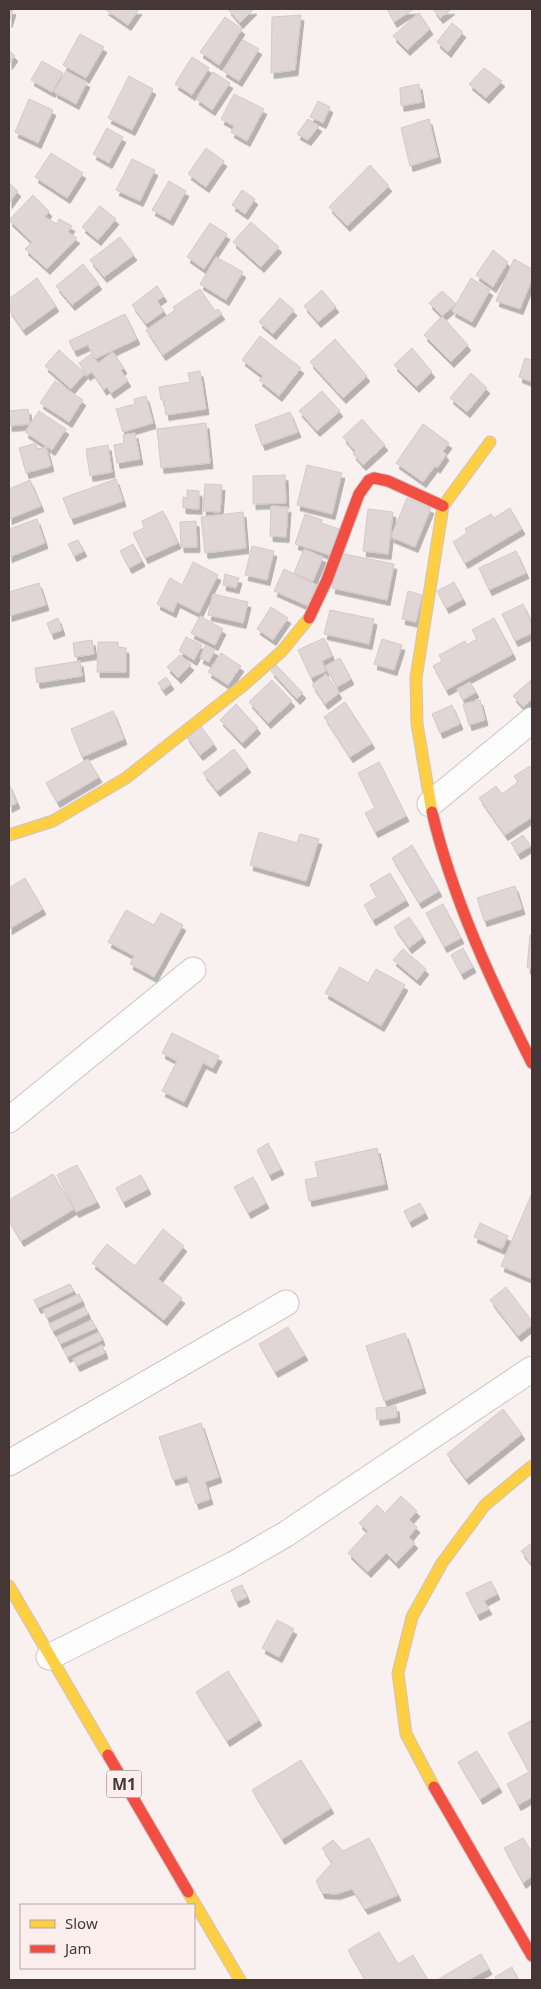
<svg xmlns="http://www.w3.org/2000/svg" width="541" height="1989" font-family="'Noto Sans',sans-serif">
  <defs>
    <filter id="shadow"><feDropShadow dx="3" dy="5.5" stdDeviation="0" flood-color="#0004"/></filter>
  </defs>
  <rect width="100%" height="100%" fill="#f8f1f0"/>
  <g fill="#e0d6d5" stroke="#d3caca" filter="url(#shadow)">
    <polygon points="9,9 13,9 9,22"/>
    <polygon points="105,9 139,9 128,25"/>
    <polygon points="228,9 254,9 240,23"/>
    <polygon points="387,9 414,9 394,22"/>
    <polygon points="433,9 452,9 440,18"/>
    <polygon points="419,13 430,29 407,50 393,36"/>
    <polygon points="301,15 295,70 271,73 272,17"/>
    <polygon points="225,17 242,29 219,65 200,52"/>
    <polygon points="452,23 463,32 448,52 437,42"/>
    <polygon points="80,34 104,47 86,78 63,65"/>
    <polygon points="243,40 259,49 239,81 223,71"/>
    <polygon points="9,50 15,56 9,64"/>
    <polygon points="192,57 209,68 192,95 175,84"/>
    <polygon points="42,61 63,73 52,92 31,80"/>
    <polygon points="484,68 502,81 486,98 469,84"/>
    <polygon points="66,71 87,82 76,104 54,92"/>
    <polygon points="213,72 230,83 212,110 196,99"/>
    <polygon points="129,76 153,89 132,130 108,118"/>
    <polygon points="419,84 422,102 401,106 400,88"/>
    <polygon points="234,94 264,109 247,141 231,132 234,126 221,119"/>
    <polygon points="29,99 53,110 38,143 15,132"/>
    <polygon points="318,101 330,107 323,123 310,117"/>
    <polygon points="308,119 319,126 308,140 297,134"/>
    <polygon points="429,119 438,157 410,166 401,128"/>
    <polygon points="107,128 123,137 109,163 93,154"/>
    <polygon points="206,148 224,161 206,187 188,174"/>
    <polygon points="51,153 83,173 67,198 35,177"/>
    <polygon points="132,159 155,170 140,201 116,190"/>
    <polygon points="370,165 389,186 347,226 329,207"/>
    <polygon points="169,181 186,191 170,220 152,210"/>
    <polygon points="9,183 18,191 9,203"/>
    <polygon points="242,190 255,199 245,214 232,205"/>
    <polygon points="33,195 49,211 45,217 57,224 59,219 72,226 68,232 77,238 47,269 25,249 32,242 9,220"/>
    <polygon points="100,206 116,219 98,240 82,227"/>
    <polygon points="251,222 279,247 261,267 233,242"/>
    <polygon points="210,223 227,234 204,269 187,257"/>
    <polygon points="120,237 134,255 104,277 90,260"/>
    <polygon points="493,250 508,262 493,287 476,275"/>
    <polygon points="216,257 243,272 226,300 200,284"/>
    <polygon points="514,259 532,269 532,279 520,309 496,301"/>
    <polygon points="83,264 99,284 72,305 56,286"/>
    <polygon points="37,278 56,306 23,330 9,310 9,299"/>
    <polygon points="471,278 490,290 472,322 452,311"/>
    <polygon points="157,286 164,296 157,301 164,311 146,324 132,305"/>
    <polygon points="200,289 215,311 218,309 222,314 163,355 146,330 175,310 173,307"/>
    <polygon points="322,290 336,307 318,322 304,306"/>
    <polygon points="442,291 456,304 442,316 429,303"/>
    <polygon points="280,298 294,310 273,334 259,322"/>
    <polygon points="125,314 137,339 95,359 88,345 74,351 69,341"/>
    <polygon points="442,316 468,345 451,362 424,335"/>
    <polygon points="260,336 301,368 279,396 259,380 263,376 242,360"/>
    <polygon points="335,339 367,376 343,398 310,362"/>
    <polygon points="412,348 432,372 416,387 394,365"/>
    <polygon points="59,350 85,373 71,389 45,366"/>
    <polygon points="113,352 124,368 121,371 128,381 111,393 107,387 104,390 92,372 87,375 79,363 91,354 98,363"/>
    <polygon points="525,358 532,360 532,382 519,377"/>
    <polygon points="200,371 206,409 166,415 164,400 161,400 159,387 190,382 188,373"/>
    <polygon points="471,373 487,388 467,412 450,398"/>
    <polygon points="55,381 83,400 69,422 40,403"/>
    <polygon points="322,391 340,411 317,431 299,411"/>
    <polygon points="146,396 153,423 123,432 116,409 135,404 134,399"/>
    <polygon points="28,409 30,424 9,426 9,411"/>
    <polygon points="39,411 66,429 52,450 25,432"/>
    <polygon points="290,412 298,432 262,445 255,425"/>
    <polygon points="362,419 385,445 363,465 353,454 355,451 343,437"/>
    <polygon points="206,423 210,463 161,468 157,429"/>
    <polygon points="423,424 449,443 443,451 446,455 437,468 435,466 423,482 396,463"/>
    <polygon points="135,433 140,459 117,463 114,445 124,443 123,435"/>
    <polygon points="36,443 37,449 46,447 51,466 26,473 19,448"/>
    <polygon points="108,445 112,472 90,476 86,449"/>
    <polygon points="307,465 342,473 332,514 297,505"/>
    <polygon points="285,475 286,503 253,504 253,476"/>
    <polygon points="116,479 123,501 71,519 63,498"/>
    <polygon points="30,480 41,506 9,519 9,489"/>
    <polygon points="205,484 222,485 220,512 203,511"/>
    <polygon points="187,490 199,491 199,509 183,508 183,497 187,498"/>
    <polygon points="407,498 431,508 415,547 391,537"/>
    <polygon points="271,506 288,507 286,537 270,536"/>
    <polygon points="510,508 522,529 465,563 453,542 467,533 465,529 491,514 494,518"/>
    <polygon points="368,509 393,512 388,554 363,551"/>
    <polygon points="163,511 178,543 145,558 133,533 144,528 142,521"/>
    <polygon points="243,512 246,548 205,553 201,517"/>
    <polygon points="305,514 322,520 321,523 342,530 333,556 295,544"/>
    <polygon points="37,519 45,543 9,557 9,529"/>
    <polygon points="196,521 197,547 181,547 180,522"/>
    <polygon points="78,540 84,551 74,556 68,544"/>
    <polygon points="133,544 142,561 129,568 120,551"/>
    <polygon points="252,546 274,551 267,580 245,575"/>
    <polygon points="304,549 323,557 313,581 294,573"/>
    <polygon points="516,551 526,573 489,590 479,568"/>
    <polygon points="339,553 394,564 387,600 332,588"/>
    <polygon points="193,562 218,575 199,613 177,602 173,612 157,604 170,578 182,585"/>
    <polygon points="284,569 317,585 308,606 274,591"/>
    <polygon points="225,574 239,578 236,588 223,585"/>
    <polygon points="454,582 463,599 446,608 437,591"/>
    <polygon points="39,583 46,605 9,616 9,592"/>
    <polygon points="408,591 422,595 416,622 402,619"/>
    <polygon points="213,594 248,602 243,623 208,615"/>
    <polygon points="523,604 532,624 532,633 515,641 502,614"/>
    <polygon points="271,607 288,618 273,640 257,629"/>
    <polygon points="330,610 374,619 369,644 324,634"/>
    <polygon points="200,616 223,629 215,645 191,633"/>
    <polygon points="58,618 62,630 51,634 47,623"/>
    <polygon points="494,618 513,654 446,690 433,666 442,661 439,655 465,641 467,645 477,639 472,630"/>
    <polygon points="186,637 202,645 194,660 179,651"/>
    <polygon points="324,638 332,656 322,661 326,671 311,678 298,650"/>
    <polygon points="382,639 402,645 394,670 374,664"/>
    <polygon points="92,640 94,654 75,657 73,643"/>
    <polygon points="98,642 118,642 118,647 126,648 126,672 97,672"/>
    <polygon points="205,646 215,650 209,662 200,658"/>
    <polygon points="221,653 241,666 228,685 208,672"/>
    <polygon points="180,655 191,665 178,678 167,667"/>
    <polygon points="340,658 351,679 337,687 325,666"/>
    <polygon points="80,661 82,676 37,683 35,668"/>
    <polygon points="276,665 303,693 297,699 271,671"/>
    <polygon points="326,674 339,693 325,704 312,685"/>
    <polygon points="166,677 171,684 163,690 158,683"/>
    <polygon points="272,680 292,701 268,723 249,702"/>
    <polygon points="531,680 532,699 523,707 513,696"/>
    <polygon points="470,682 476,692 463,700 457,689"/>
    <polygon points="480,700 485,720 469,725 463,704"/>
    <polygon points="345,702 372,743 350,757 324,717"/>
    <polygon points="236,704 258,728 242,743 220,720"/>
    <polygon points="452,705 460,724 440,733 432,714"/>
    <polygon points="113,711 124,739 82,757 71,729"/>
    <polygon points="200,725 214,744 200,755 186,736"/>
    <polygon points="234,749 248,767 217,791 203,773"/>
    <polygon points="88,759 99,777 57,802 46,783"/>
    <polygon points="379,762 406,816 375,832 365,813 375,808 358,773"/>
    <polygon points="530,766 532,769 532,817 505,835 479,798 496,786 502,794 518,782 514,776"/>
    <polygon points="9,784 17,803 9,807"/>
    <polygon points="259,832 297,843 300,834 319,839 306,881 250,865"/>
    <polygon points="523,835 531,846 518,854 511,843"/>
    <polygon points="412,845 439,891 419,903 392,858"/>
    <polygon points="390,873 406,900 373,920 364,905 377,897 370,885"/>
    <polygon points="25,878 43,909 9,929 9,888"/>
    <polygon points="515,886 522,909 484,921 477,898"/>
    <polygon points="443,904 461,938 444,947 426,913"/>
    <polygon points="126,910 154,925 161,913 183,925 154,977 130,964 134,956 108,942"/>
    <polygon points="409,917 423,937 409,948 394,927"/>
    <polygon points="530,935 532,935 532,968 527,968"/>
    <polygon points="463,948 473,967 461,974 451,955"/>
    <polygon points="403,949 426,969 417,980 393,960"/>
    <polygon points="340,967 368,983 376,969 405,985 381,1026 325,993"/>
    <polygon points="172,1033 219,1056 213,1068 203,1063 184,1102 162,1091 177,1061 162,1053"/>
    <polygon points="268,1143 281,1169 269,1175 257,1150"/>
    <polygon points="377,1148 385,1184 309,1201 305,1180 318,1177 315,1162"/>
    <polygon points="77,1165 97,1202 76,1212 57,1175"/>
    <polygon points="53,1174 74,1209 21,1241 9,1221 9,1200"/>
    <polygon points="141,1175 148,1189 123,1202 116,1188"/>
    <polygon points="253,1177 266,1203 248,1213 234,1187"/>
    <polygon points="532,1193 532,1279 501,1266"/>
    <polygon points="420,1203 425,1213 409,1222 404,1211"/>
    <polygon points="480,1223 508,1236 502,1249 474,1237"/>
    <polygon points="163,1229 184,1246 158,1279 182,1298 164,1320 92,1263 107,1244 135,1266"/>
    <polygon points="70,1284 74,1291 38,1308 34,1300"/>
    <polygon points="506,1287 532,1321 532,1325 518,1336 490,1300"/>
    <polygon points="79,1294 82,1301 47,1318 43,1310"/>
    <polygon points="85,1307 88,1314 53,1331 49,1324"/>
    <polygon points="92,1320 96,1328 60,1344 57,1337"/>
    <polygon points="288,1327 305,1355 275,1372 259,1344"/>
    <polygon points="99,1332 102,1340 67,1357 63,1349"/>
    <polygon points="405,1333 423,1388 384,1401 366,1346"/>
    <polygon points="102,1345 105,1353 77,1366 73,1359"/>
    <polygon points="396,1406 397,1417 377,1420 376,1408"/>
    <polygon points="503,1409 522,1434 466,1479 447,1454"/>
    <polygon points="201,1423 219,1477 205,1482 210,1499 196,1504 187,1476 173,1480 159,1437"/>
    <polygon points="401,1496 417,1511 409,1520 417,1527 409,1537 415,1543 396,1563 386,1553 368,1572 348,1553 368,1531 359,1523 377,1505 385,1513"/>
    <polygon points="532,1543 532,1565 521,1551"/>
    <polygon points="491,1581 497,1594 484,1601 489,1609 477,1615 466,1593"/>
    <polygon points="242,1585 247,1597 236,1602 231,1590"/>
    <polygon points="277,1620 294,1629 279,1657 262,1648"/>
    <polygon points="228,1671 259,1720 227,1741 196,1692"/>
    <polygon points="532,1720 532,1797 518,1805 507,1784 529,1772 508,1733"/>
    <polygon points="477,1751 499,1787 480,1799 458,1762"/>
    <polygon points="301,1760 331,1808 282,1839 252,1790"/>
    <polygon points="369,1838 398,1895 365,1909 352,1889 337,1894 322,1893 316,1881 332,1863 322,1848 333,1840 343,1851"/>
    <polygon points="523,1838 532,1853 532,1876 523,1883 504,1848"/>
    <polygon points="379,1932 398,1964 413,1955 428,1980 365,1980 348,1950"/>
    <polygon points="481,1954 489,1969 468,1980 437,1980"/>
    <polygon points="512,1967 518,1980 497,1980 495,1977"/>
  </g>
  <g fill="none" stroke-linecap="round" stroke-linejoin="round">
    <g stroke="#cdc3c2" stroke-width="27">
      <g id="street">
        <polyline points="430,804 532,720"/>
        <polyline points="9,1120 193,970"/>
        <polyline points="9,1463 286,1303"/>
        <polyline points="49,1657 234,1564 286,1534 532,1369"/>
      </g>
    </g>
    <g stroke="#cdc3c2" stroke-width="13">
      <g id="slow">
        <polyline points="432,812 417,724 416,678 443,506 490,442"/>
        <polyline points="9,835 53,821 126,778 245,684 282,651 309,618"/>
        <polyline points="9,1586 108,1755"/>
        <polyline points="434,1787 406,1734 398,1673 412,1617 442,1563 485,1505 532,1466"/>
        <polyline points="188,1892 240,1980"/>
      </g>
    </g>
    <g stroke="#cdc3c2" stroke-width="13">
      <g id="jam">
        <polyline points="309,618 327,580 359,494 369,480 374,478 388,481 443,506"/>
        <path d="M 432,812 C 453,900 492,983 532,1063"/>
        <polyline points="108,1755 188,1892"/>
        <polyline points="434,1787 532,1956"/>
      </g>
    </g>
    <use href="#street" stroke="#fefdfd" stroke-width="25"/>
    <use href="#slow" stroke="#ffcf43" stroke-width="11"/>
    <use href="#jam" stroke="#f24e42" stroke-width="11"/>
  </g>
  <g text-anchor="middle" stroke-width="4" stroke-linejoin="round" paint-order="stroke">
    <rect fill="#fceeed" stroke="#7b6e6d" stroke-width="1" x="106.5" y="1770.5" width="35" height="27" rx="4"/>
    <g font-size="16" font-weight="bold" fill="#443736">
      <text x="124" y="1790">M1</text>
    </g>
  </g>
  <rect width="541" height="1989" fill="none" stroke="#443736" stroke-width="20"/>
  <rect x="20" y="1904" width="175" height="65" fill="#fceeed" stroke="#b2a5a4"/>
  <rect x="30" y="1920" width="25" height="8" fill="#ffcf43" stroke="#b2a5a4"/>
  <text x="65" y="1929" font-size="15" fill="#443736">Slow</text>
  <rect x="30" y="1945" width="25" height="8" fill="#f24e42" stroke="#b2a5a4"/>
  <text x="65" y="1954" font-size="15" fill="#443736">Jam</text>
</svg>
